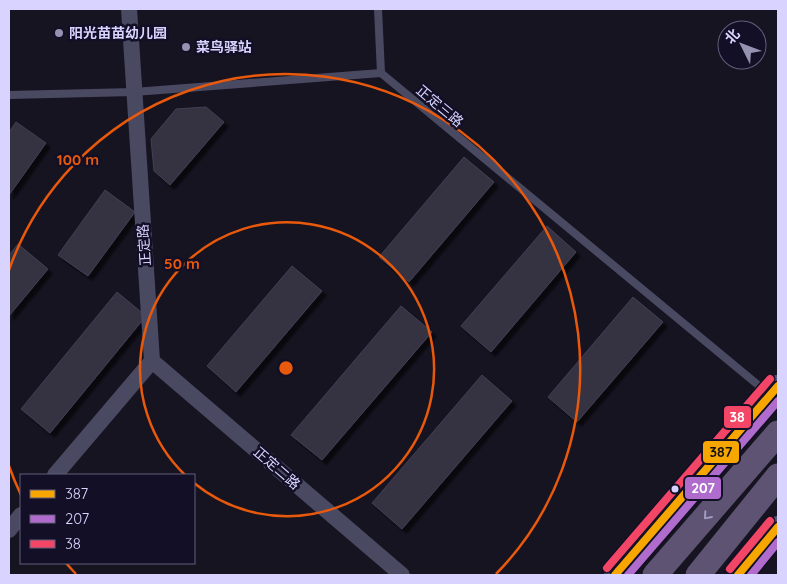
<svg xmlns="http://www.w3.org/2000/svg" width="787" height="584" font-family="Quicksand,'Noto Sans SC',sans-serif">
  <defs>
    <filter id="shadow"><feDropShadow dx="4.5" dy="4.5" stdDeviation="1" flood-color="#0009"/></filter>
  </defs>
  <rect width="100%" height="100%" fill="#161421"/>
  <g fill="#343243" stroke="#433f54" filter="url(#shadow)">
    <polygon points="206,107 224,122 170,185 154,171 151,139 176,109"/>
    <polygon points="16,122 46,143 9,195 9,132"/>
    <polygon points="464,157 494,182 409,282 379,257"/>
    <polygon points="105,190 135,212 88,276 58,255"/>
    <polygon points="547,226 576,252 491,352 461,326"/>
    <polygon points="18,244 48,269 9,316 9,255"/>
    <polygon points="292,266 322,291 236,392 207,366"/>
    <polygon points="117,292 146,316 50,433 21,409"/>
    <polygon points="633,297 663,322 577,422 548,397"/>
    <polygon points="401,306 432,332 322,460 291,435"/>
    <polygon points="482,375 512,401 402,529 372,503"/>
  </g>
  <g fill="none" stroke-linecap="round" stroke-linejoin="round">
    <g stroke="#4a4962" stroke-width="8">
      <polyline points="378,9 381,73"/>
      <polyline points="9,95 134,92 381,73 769,394"/>
    </g>
    <g stroke="#4a4962" stroke-width="16">
      <polyline points="152,361 402,575"/>
      <polyline points="55,475 152,361 129,9"/>
      <polyline points="9,530 21,515"/>
    </g>
    <g stroke="#575674" stroke-width="22">
      <polyline points="615,575 778,386"/>
      <polyline points="738,575 778,527"/>
    </g>
    <g stroke="#5e5373" stroke-width="25">
      <polyline points="655,575 778,433"/>
      <polyline points="698,575 778,476"/>
    </g>
    <g stroke="#130f26" stroke-width="11">
      <g id="bus-1">
        <polyline points="615,575 778,386"/>
        <polyline points="738,575 778,527"/>
      </g>
    </g>
    <g stroke="#130f26" stroke-width="11">
      <g id="bus-2">
        <polyline points="628,575 778,401"/>
        <polyline points="751,575 778,542"/>
      </g>
    </g>
    <g stroke="#130f26" stroke-width="11">
      <g id="bus-3">
        <polyline points="607,568 770,379"/>
        <polyline points="730,569 770,521"/>
      </g>
    </g>
    <use href="#bus-1" stroke="#f7a600" stroke-width="8"/>
    <use href="#bus-2" stroke="#b06ccc" stroke-width="8"/>
    <use href="#bus-3" stroke="#f34667" stroke-width="8"/>
  </g>
  <defs><path id="oneway-chevron" d="M-2-3.5L2.5 0L-2 3.5" fill="none" stroke-width="1.6" stroke-linecap="round" stroke-linejoin="round" transform="scale(1.25)"/></defs>
  <use stroke="#a29ac0" href="#oneway-chevron" transform="translate(707 516) rotate(131)"/>
  <g fill="none" stroke="#e8590c" stroke-width="2.5">
    <path d="M185 475A147 147 0 1 1 194 483"/>
    <path d="M76 574A294 294 0 0 1 66 563M21 495A294 294 0 0 1 9 466M9 270A294 294 0 1 1 496 574"/>
  </g>
  <g fill="#9591b1" stroke="#130f26" stroke-width="2">
    <circle cx="59" cy="33" r="5"/>
    <circle cx="186" cy="47" r="5"/>
  </g>
  <circle fill="#d9d4ff" stroke="#130f26" stroke-width="2" cx="675" cy="489" r="4.5"/>
  <g text-anchor="middle" stroke-width="5" stroke-linejoin="round" paint-order="stroke">
    <g font-size="14" font-weight="bold" fill="#d9d4ff" stroke="#130f26" text-anchor="start">
      <text x="69" y="38">阳光苗苗幼儿园</text>
      <text x="196" y="52">菜鸟驿站</text>
    </g>
    <g font-size="14" fill="#d9d4ff" stroke="#130f26">
      <text transform="translate(440 106) rotate(40)" y="5">正定三路</text>
      <text transform="translate(144 245) rotate(-94)" y="5">正定路</text>
      <text transform="translate(277 468) rotate(41)" y="5">正定二路</text>
    </g>
  </g>
  <circle cx="286" cy="368" r="8" fill="#e8590c" stroke="#130f26" stroke-width="2.5"/>
  <g font-size="15" text-anchor="middle" font-weight="bold" fill="#e8590c" stroke="#130f26" stroke-width="5" stroke-linejoin="round" paint-order="stroke">
    <text x="78" y="165">100 m</text>
    <text x="182" y="269">50 m</text>
  </g>
  <g stroke="#130f26" stroke-width="2">
    <rect x="723" y="405" width="29" height="24" rx="5" fill="#f34667"/>
    <rect x="702" y="440" width="38" height="24" rx="5" fill="#f7a600"/>
    <rect x="684" y="476" width="38" height="24" rx="5" fill="#b06ccc"/>
  </g>
  <g font-size="14" text-anchor="middle" font-weight="bold" fill="#fff">
    <text x="737" y="422">38</text>
    <text x="703" y="493">207</text>
  </g>
  <g font-size="14" text-anchor="middle" font-weight="bold" fill="#111">
    <text x="721" y="457">387</text>
  </g>
  <rect width="787" height="584" fill="none" stroke="#d9d4ff" stroke-width="20"/>
  <rect x="20" y="474" width="175" height="90" fill="#130f26" stroke="#625e7d"/>
  <rect x="30" y="490" width="25" height="8" fill="#f7a600" stroke="#625e7d"/>
  <text x="65" y="499" font-size="15" fill="#d9d4ff">387</text>
  <rect x="30" y="515" width="25" height="8" fill="#b06ccc" stroke="#625e7d"/>
  <text x="65" y="524" font-size="15" fill="#d9d4ff">207</text>
  <rect x="30" y="540" width="25" height="8" fill="#f34667" stroke="#625e7d"/>
  <text x="65" y="549" font-size="15" fill="#d9d4ff">38</text>
  <g transform="translate(742 45) rotate(312)"><circle r="24" fill="#130f26" stroke="#625e7d"/>
  <path d="M0-4L9 19L0 12L-9 19Z" fill="#9591b1"/>
  <text y="-8" font-size="14" font-weight="bold" text-anchor="middle" fill="#d9d4ff">北</text>
  </g>
</svg>
